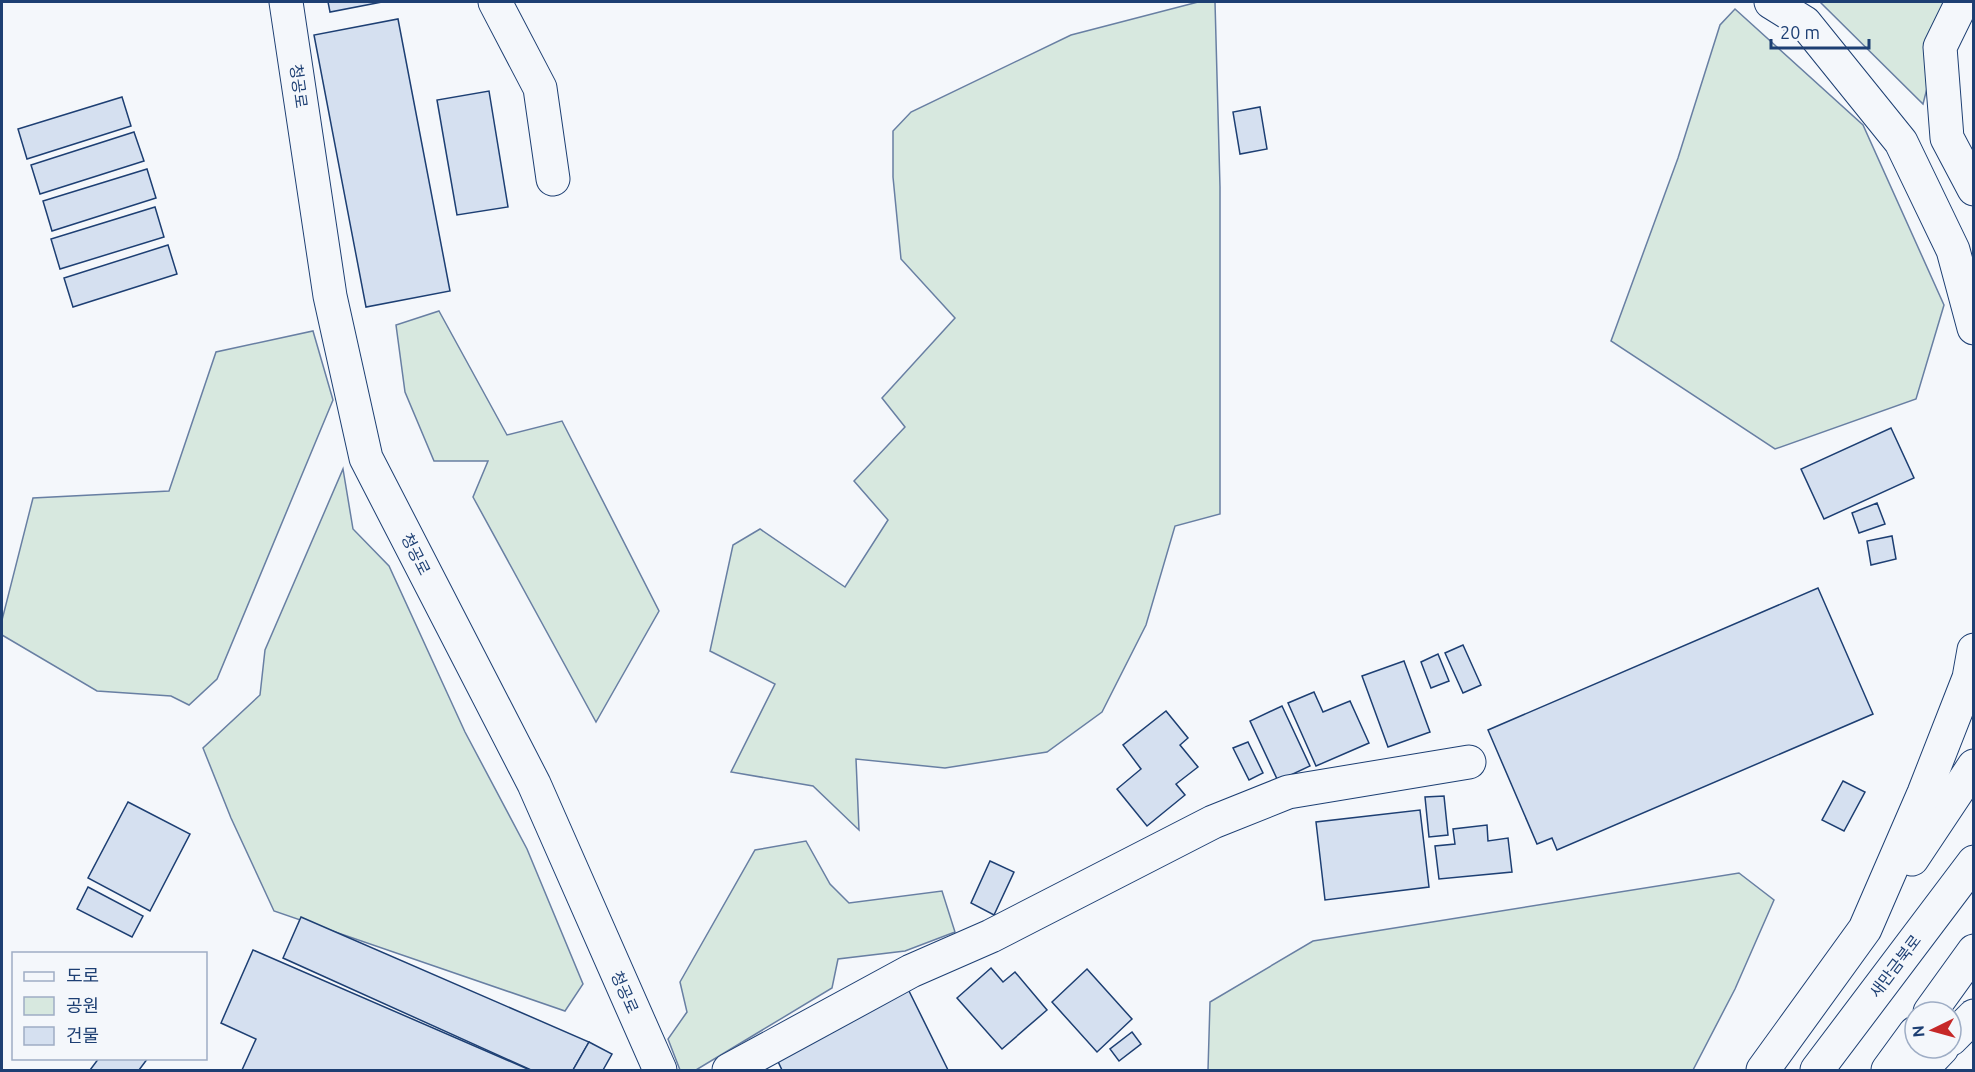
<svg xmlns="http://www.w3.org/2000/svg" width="1975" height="1072" font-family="Ubuntu,'Noto Sans KR',sans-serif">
  <rect width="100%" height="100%" fill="#f4f7fb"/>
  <g fill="#d7e8df" stroke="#687fa3" stroke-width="1.5">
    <polygon points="1198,2 1215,2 1220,187 1220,514 1175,526 1146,625 1102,712 1047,752 945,768 856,759 859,830 813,786 731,772 775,684 710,651 733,545 760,529 845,587 888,520 854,481 905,427 882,398 955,318 901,259 893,177 893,131 911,112 1071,35"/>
    <polygon points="1820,2 1949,2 1923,104"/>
    <polygon points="1735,9 1863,125 1944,305 1916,399 1775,449 1611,341 1678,158 1720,25"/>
    <polygon points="439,311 507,435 562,421 659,611 596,722 473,497 488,461 434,461 405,392 396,325"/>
    <polygon points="313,331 333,400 217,679 189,705 171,696 97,691 2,635 2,620 33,498 169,491 216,352"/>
    <polygon points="343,469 353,529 389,566 465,732 527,849 583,984 565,1011 274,911 231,818 203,748 260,695 265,650"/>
    <polygon points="806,841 830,884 849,903 942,891 955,932 905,951 838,959 832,988 696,1070 680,1070 668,1039 687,1012 680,982 755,850"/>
    <polygon points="1739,873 1774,900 1735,989 1693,1070 1208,1070 1210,1002 1313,941"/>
  </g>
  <g fill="#d5e0f0" stroke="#1d3f73" stroke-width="1.5">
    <polygon points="328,2 382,2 330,12"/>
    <polygon points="398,19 450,291 366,307 314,35"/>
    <polygon points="489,91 508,207 457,215 437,100"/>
    <polygon points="122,97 131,126 27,159 18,129"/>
    <polygon points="1260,107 1267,149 1240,154 1233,112"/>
    <polygon points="134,132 144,161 40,194 31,165"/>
    <polygon points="147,169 156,198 52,231 43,201"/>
    <polygon points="155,207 164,237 60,269 51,239"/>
    <polygon points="168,245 177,274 73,307 64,278"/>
    <polygon points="1891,428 1914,478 1824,519 1801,469"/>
    <polygon points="1877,503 1885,524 1859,533 1852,513"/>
    <polygon points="1892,536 1896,559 1871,565 1867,541"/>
    <polygon points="1818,588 1873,714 1557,850 1552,838 1537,844 1488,730"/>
    <polygon points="1463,645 1481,685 1463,693 1445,653"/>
    <polygon points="1438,654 1449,681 1431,688 1421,662"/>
    <polygon points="1404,661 1430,732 1388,747 1362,676"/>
    <polygon points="1314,692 1323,712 1350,701 1369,743 1316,766 1288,703"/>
    <polygon points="1282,706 1310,766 1278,781 1250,721"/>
    <polygon points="1166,711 1188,738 1180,745 1198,767 1176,784 1185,795 1147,826 1117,789 1141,769 1123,745"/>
    <polygon points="1248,742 1263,773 1249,780 1233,748"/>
    <polygon points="1843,781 1865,792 1844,831 1822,820"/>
    <polygon points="1444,796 1448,835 1429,837 1425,797"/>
    <polygon points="128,802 190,834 150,911 88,878"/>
    <polygon points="1420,810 1429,887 1325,900 1316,822"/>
    <polygon points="1487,825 1488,841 1508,838 1512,872 1439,879 1435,846 1455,844 1453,829"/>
    <polygon points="990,861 1014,872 994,915 971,903"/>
    <polygon points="88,887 143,916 132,937 77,909"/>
    <polygon points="301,917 589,1042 573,1070 531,1070 283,958"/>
    <polygon points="253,950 530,1070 242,1070 256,1039 221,1023"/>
    <polygon points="991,968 1003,982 1015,972 1047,1010 1002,1049 957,998"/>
    <polygon points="1087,969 1132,1019 1097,1052 1052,1002"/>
    <polygon points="908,989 948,1070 782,1070 775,1055"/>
    <polygon points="1132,1032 1141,1044 1119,1061 1110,1049"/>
    <polygon points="589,1042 612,1054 603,1070 573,1070"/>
    <polygon points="99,1058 148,1058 139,1070 90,1070"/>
  </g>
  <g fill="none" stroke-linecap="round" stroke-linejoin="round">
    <g stroke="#1d3f73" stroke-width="35">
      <g id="minor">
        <polyline points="286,2 330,296 366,458 534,784 660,1070"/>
        <polyline points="495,2 540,88 553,179"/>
        <polyline points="729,1070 911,971 991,936 1213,822 1288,792 1469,762"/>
      </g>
    </g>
    <g stroke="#1d3f73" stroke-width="35">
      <g id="highway">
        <polyline points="1771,2 1805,23 1901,142 1953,250 1974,328"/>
        <polyline points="1962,2 1940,47 1947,138 1974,189"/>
        <polyline points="1912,859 1974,766"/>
        <polyline points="1930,1012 1974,951"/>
        <polyline points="1951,1039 1974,1016"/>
        <polyline points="1763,1070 1865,929 1924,793 1969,678 1974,650"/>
        <polyline points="1817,1070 1974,862"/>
        <polyline points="1888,1070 1915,1033"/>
        <polyline points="1921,1070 1942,1048"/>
      </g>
    </g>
    <use href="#minor" stroke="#f4f7fb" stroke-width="33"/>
    <use href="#highway" stroke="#f4f7fb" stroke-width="33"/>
  </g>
  <g text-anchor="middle" stroke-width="4.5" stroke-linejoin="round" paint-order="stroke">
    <g font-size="16" fill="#1d3f73" stroke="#f4f7fb">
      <text transform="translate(299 86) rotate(82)" y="6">청공로</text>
      <text transform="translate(416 554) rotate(63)" y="6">청공로</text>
      <text transform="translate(1895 966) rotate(-53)" y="6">새만금북로</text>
      <text transform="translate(625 992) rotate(66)" y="6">청공로</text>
    </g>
  </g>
  <rect width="1975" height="1072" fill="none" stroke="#1d3f73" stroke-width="6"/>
  <rect x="12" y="952" width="195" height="108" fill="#f4f7fb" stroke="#9eadc5" stroke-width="1.5"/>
  <rect x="24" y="972" width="30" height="9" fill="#f4f7fb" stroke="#9eadc5" stroke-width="1.5"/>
  <text x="66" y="982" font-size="18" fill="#1d3f73">도로</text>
  <rect x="24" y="997" width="30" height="18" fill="#d7e8df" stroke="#9eadc5" stroke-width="1.5"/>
  <text x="66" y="1012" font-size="18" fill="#1d3f73">공원</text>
  <rect x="24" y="1027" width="30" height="18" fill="#d5e0f0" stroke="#9eadc5" stroke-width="1.5"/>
  <text x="66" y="1042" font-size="18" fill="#1d3f73">건물</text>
  <g transform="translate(1933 1030) rotate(265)"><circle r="28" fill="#f4f7fb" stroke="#9eadc5" stroke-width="1.5"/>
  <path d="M0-4.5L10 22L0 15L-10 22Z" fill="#c62828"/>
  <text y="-9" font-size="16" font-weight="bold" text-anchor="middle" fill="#1d3f73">N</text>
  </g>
  <path d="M1771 39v9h98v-9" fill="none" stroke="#1d3f73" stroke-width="3"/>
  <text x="1780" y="39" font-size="18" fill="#1d3f73" stroke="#f4f7fb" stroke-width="4.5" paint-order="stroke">20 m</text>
</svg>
